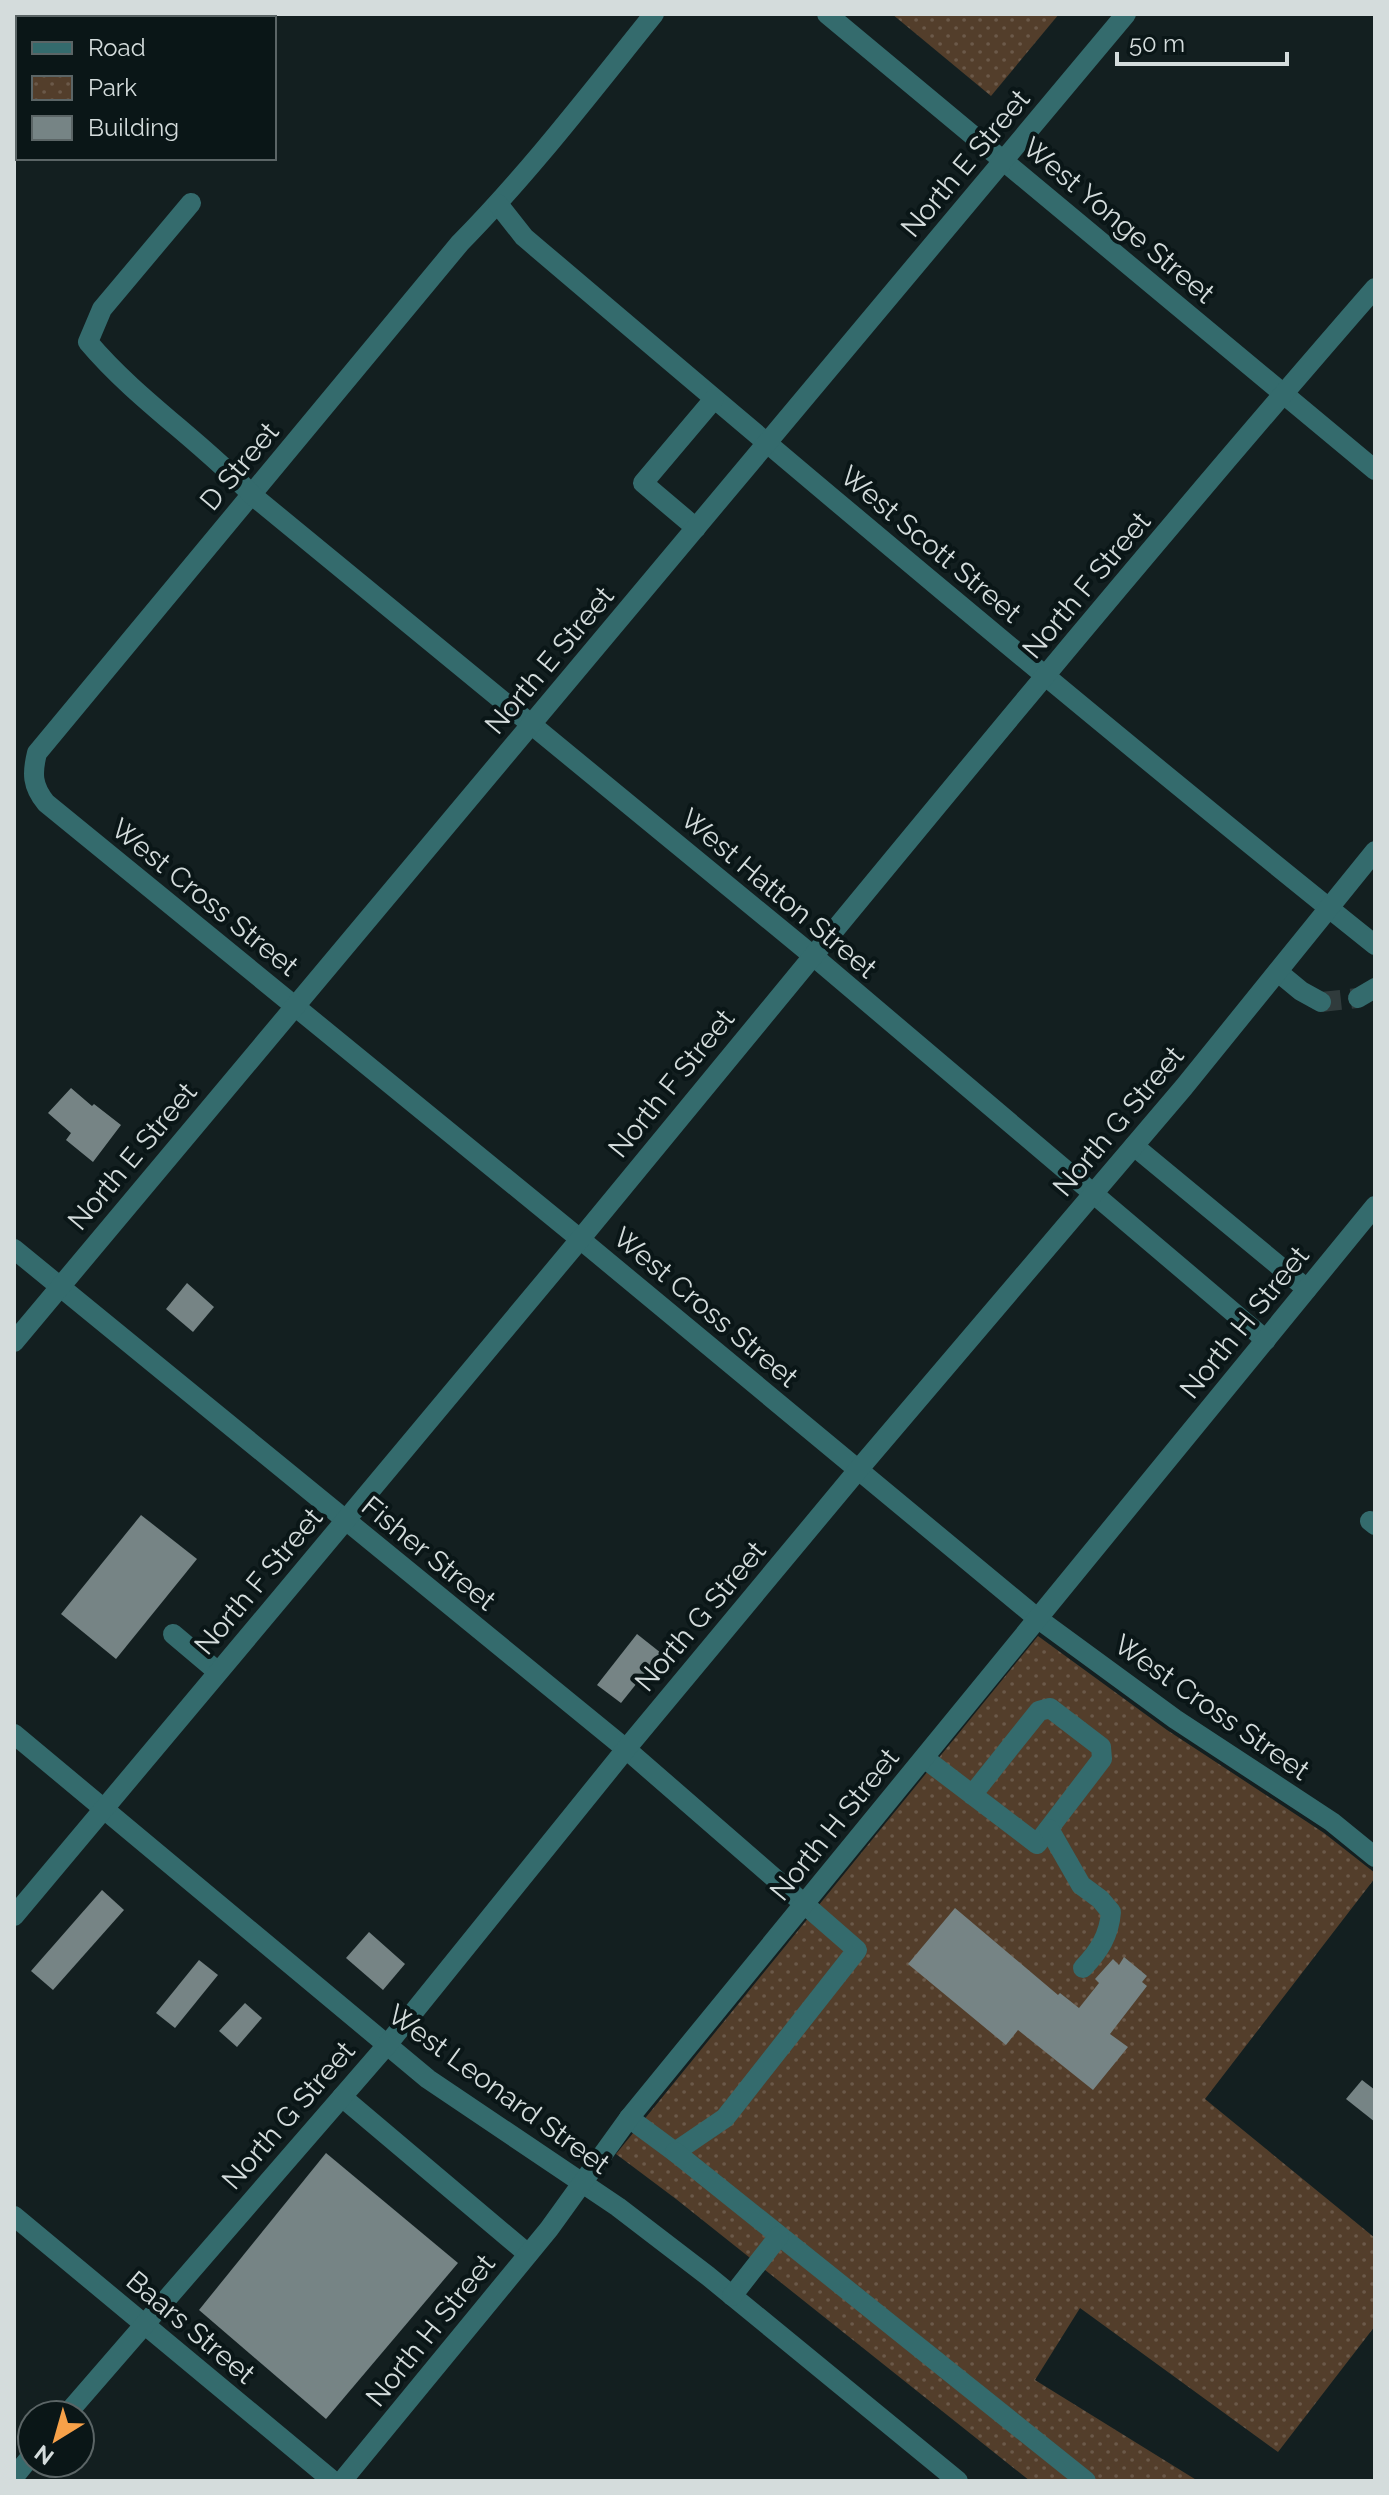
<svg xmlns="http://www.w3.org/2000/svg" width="1389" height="2495" font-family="Raleway,sans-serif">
  <defs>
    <pattern id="park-dots" width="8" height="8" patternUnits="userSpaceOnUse" patternTransform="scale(2)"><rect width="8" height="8" fill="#533e2b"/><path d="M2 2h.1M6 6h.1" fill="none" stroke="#6b5949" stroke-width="1.8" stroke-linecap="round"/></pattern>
  </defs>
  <rect width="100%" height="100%" fill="#131f20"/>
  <g fill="url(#park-dots)">
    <polygon points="892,14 1059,14 991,96"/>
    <polygon points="1038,1636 1167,1730 1324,1833 1375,1873 1375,1878 1205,2099 1375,2238 1375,2326 1278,2452 1080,2308 1035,2380 1198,2481 1030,2481 676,2199 616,2154"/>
  </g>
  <g fill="#768485">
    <polygon points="71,1088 92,1106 94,1104 121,1125 93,1162 66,1140 71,1133 48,1113"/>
    <polygon points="187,1283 214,1307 193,1332 166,1309"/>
    <polygon points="141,1515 197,1559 116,1659 61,1614"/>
    <polygon points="637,1634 661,1653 621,1703 597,1685"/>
    <polygon points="102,1890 124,1910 53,1990 31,1971"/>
    <polygon points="955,1908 1058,1995 1060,1993 1079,2008 1099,1983 1095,1979 1113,1959 1119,1965 1124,1957 1147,1976 1142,1982 1147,1986 1110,2034 1128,2047 1093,2090 1018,2030 1006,2045 908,1964"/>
    <polygon points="369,1932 405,1964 383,1990 346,1958"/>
    <polygon points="199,1960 218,1975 175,2028 156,2013"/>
    <polygon points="245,2003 262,2018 237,2047 219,2031"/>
    <polygon points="1362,2080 1375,2090 1375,2122 1346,2099"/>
    <polygon points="326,2153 458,2263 326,2419 199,2310"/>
  </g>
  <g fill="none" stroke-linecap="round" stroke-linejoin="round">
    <polyline stroke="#303b3c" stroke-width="20" stroke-dasharray="20 10" stroke-linecap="butt" points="1321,1002 1358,998"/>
    <g stroke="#346b6d" stroke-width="20">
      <path d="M 654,14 C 591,92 530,172 460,243 L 37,753 C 32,773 32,786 46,803 L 580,1239 L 1037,1618 L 1175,1719 L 1332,1822 L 1375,1857"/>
      <polyline points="827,14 1375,470"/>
      <path d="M 191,203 L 102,309 L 88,342 C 136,399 201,441 252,495 L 812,955 L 1266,1340"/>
      <path d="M 498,204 L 524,237 C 805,476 1087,714 1375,945"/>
      <polyline points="696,528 643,483 714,399"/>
      <polyline points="1278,972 1301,991 1321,1002"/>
      <polyline points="1358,998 1375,988"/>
      <polyline points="1134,1146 1307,1289"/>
      <polyline points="14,1249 626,1749 857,1950 725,2118 675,2152 629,2118"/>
      <polyline points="14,1342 1126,14"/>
      <polyline points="1370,1521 1375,1525"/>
      <polyline points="173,1634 218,1672"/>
      <polyline points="14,1734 428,2079 618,2207 708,2276 958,2481"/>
      <polyline points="924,1758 1037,1844 1102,1759 1101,1747 1050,1708 1039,1711 972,1795"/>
      <path d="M 1049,1829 L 1081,1885 L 1100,1899 L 1111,1912 C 1109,1936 1099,1951 1083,1968"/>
      <path d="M 14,1916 C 203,1689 394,1465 582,1237 C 844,919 1104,599 1375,288"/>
      <polyline points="342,2097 528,2254"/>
      <polyline points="675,2152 1086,2481"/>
      <polyline points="14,2216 333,2481"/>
      <polyline points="732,2296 779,2236"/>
      <polyline points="66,2415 387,2045 626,1749 858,1470 1184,1087 1375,851"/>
      <polyline points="14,2477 32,2455"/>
      <polyline points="342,2481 549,2229 629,2118 1375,1206"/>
    </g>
  </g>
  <g text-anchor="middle" stroke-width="8" stroke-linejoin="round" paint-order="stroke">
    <g font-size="28" fill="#d4dcdc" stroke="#0a1617">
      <text transform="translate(965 163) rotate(-50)" y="10">North E Street</text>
      <text transform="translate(1119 220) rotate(40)" y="10">West Yonge Street</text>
      <text transform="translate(239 466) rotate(-50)" y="10">D Street</text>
      <text transform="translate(931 544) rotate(40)" y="10">West Scott Street</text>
      <text transform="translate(1086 585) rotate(-50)" y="10">North F Street</text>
      <text transform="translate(549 660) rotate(-50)" y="10">North E Street</text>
      <text transform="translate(779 893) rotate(40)" y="10">West Hatton Street</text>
      <text transform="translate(205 897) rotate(39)" y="10">West Cross Street</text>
      <text transform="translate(671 1083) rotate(-51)" y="10">North F Street</text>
      <text transform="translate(1118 1121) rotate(-50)" y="10">North G Street</text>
      <text transform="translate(132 1156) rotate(-50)" y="10">North E Street</text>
      <text transform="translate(706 1307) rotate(40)" y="10">West Cross Street</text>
      <text transform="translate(1244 1322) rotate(-51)" y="10">North H Street</text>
      <text transform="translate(429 1553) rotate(39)" y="10">Fisher Street</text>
      <text transform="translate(258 1581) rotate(-50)" y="10">North F Street</text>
      <text transform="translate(700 1616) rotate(-50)" y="10">North G Street</text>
      <text transform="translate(1212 1707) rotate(35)" y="10">West Cross Street</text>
      <text transform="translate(834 1824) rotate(-51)" y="10">North H Street</text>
      <text transform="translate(499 2089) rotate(36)" y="10">West Leonard Street</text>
      <text transform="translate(288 2115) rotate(-49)" y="10">North G Street</text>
      <text transform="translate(191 2327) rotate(40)" y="10">Baars Street</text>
      <text transform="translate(430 2330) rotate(-51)" y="10">North H Street</text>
    </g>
  </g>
  <rect width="1389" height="2495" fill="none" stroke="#d4dcdc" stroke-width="32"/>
  <rect x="16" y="16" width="260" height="144" fill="#0a1617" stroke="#5b6566" stroke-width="2"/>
  <rect x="32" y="42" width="40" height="12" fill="#346b6d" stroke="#5b6566" stroke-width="2"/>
  <text x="88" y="56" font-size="24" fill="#d4dcdc">Road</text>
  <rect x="32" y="76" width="40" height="24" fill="url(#park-dots)" stroke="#5b6566" stroke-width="2"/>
  <text x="88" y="96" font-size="24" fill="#d4dcdc">Park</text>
  <rect x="32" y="116" width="40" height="24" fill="#768485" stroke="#5b6566" stroke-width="2"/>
  <text x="88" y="136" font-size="24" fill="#d4dcdc">Building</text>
  <g transform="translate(56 2439) rotate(217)"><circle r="38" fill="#0a1617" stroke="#5b6566" stroke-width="2"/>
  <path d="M0-6L14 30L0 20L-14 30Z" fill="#f7a149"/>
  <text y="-12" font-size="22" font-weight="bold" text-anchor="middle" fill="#d4dcdc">N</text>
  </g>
  <path d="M1117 52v12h170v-12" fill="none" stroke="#d4dcdc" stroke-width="4"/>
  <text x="1129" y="52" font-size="24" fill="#d4dcdc" stroke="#0a1617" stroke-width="6" paint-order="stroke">50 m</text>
</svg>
